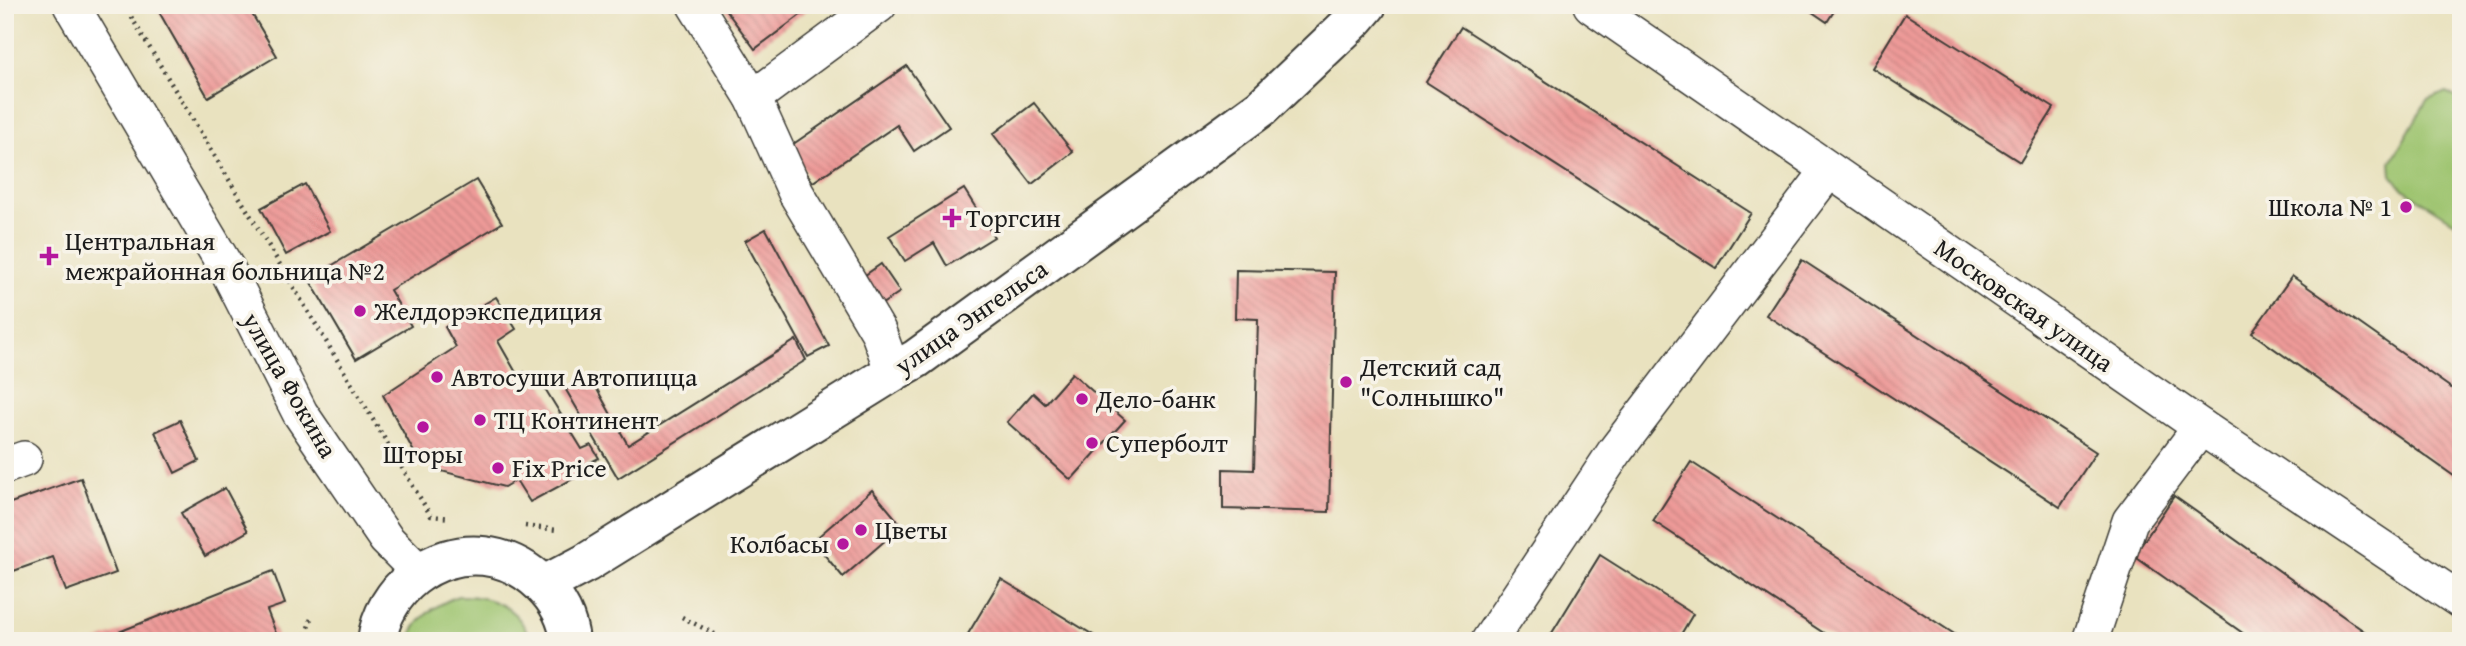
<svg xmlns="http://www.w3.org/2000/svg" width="2466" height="646" font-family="'Gentium Book Plus',serif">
  <defs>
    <pattern id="building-back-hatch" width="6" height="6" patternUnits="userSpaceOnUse" patternTransform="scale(1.75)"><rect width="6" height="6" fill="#ed9a98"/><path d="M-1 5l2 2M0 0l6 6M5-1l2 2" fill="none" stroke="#cb8482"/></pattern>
  </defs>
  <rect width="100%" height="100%" fill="#f7f3e8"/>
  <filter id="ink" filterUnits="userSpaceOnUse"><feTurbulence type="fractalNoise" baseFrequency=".0143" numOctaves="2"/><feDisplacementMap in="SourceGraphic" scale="14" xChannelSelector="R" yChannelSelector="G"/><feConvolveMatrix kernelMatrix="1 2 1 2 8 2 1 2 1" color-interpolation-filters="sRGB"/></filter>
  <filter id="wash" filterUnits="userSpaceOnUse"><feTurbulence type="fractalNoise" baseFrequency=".00686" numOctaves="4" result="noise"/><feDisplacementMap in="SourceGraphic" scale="28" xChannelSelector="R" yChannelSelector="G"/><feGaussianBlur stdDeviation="1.57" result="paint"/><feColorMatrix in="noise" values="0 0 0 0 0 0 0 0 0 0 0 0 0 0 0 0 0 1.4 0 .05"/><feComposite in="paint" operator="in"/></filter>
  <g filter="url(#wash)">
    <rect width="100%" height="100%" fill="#e9e2bf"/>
    <g fill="#9ec46f" stroke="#5d7046" stroke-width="2">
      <polygon points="2446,92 2461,100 2461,226 2402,188 2392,175 2391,162 2427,100"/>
      <path d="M 458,596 C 492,595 519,607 531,641 L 409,641 C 416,617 436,605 458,596 Z"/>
    </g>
    <g id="blocks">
      <g fill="url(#building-back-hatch)">
        <polygon points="155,5 267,5 252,14 277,56 208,97"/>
        <polygon points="722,5 814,5 755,49"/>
        <polygon points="1802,5 1838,5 1827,22"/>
        <polygon points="1905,14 2054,108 2020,162 1872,68"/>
        <polygon points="1461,27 1751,213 1716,268 1426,82"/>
        <polygon points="907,66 949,127 914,151 897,125 813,182 789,147"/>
        <polygon points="1034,103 1073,152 1032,184 993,134"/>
        <polygon points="476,180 502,223 390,290 411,326 356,359 309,279"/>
        <polygon points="305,184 330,231 286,255 261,208"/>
        <polygon points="964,189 994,237 947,266 934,243 905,261 889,236"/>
        <polygon points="766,229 829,346 808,357 745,241"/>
        <polygon points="1802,260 2096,452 2060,507 1766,315"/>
        <polygon points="881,264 900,292 879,306 861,278"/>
        <polygon points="1236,270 1335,272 1329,512 1223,509 1223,469 1254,470 1258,319 1235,318"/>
        <polygon points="2292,276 2461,395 2461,481 2252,333"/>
        <polygon points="496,297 516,329 498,341 518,376 524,372 532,387 541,382 582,449 591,445 599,458 577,469 580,475 530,502 516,480 504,487 441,471 431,456 420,463 383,395 456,347 445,327"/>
        <polygon points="796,340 806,360 618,478 566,390 589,375 628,445"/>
        <polygon points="1072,373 1125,420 1071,480 1007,422 1033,393 1045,404"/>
        <polygon points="180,420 199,461 175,473 155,432"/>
        <polygon points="1691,462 1965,641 1836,641 1653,521"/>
        <polygon points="81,478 116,573 66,591 53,557 5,574 5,505"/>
        <polygon points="225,488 248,531 205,556 181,513"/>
        <polygon points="872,490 902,526 843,577 813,541"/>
        <polygon points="2174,496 2378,641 2254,641 2134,556"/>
        <polygon points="1600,555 1693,614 1677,641 1547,641"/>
        <polygon points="273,571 285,604 267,610 279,641 96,641"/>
        <polygon points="1001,579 1103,641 968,641 965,639"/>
      </g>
    </g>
  </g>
  <g filter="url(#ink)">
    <use href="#blocks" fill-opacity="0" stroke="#3b3a34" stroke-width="2"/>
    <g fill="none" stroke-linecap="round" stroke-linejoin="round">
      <g stroke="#3b3a34" stroke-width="38">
        <g id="minor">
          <polyline points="71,5 227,269 300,413 386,539 419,572"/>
          <polyline points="695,5 753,98 796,193 878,331 893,372"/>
          <polyline points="1591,5 2201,427 2461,601"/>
          <polyline points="753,98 879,5"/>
          <polyline points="5,466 24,459"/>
          <polyline points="1489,641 1616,450 1829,170"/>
          <polyline points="2090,641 2130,521 2201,427"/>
        </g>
      </g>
      <g stroke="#3b3a34" stroke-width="42">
        <g id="major">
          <polyline points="544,585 586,563 893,372 916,359 1261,108 1356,18 1367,5"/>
          <path d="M 377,641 C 383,590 433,550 484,556 C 527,561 566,598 570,641"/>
        </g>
      </g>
      <g stroke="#3b3a34" stroke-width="4.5" stroke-dasharray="2 5" stroke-linecap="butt">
        <polyline points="124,5 431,516 450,518"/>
        <polyline points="525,526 557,530"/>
        <polyline points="682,617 728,641"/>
        <polyline points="304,641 312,615"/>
      </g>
      <use href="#minor" stroke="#fff" stroke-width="35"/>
      <use href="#major" stroke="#fff" stroke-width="38"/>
    </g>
  </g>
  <g fill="#b5179e" stroke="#f7f3e8" stroke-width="2.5">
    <circle cx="2406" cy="207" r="7"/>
    <path d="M948.5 207.5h7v7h7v7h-7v7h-7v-7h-7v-7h7z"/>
    <path d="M45.5 245.5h7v7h7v7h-7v7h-7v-7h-7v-7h7z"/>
    <circle cx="360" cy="311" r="7"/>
    <circle cx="437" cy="377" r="7"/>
    <circle cx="1346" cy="382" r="7"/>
    <circle cx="1082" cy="399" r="7"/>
    <circle cx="480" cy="420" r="7"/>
    <circle cx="423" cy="427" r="7"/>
    <circle cx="1092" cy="443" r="7"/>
    <circle cx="498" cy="468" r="7"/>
    <circle cx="861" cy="530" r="7"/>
    <circle cx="843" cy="544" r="7"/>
  </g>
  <g text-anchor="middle" stroke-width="7" stroke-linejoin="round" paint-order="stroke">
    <g font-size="26" fill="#1c1c1c" stroke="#f7f3e8" text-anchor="start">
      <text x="2392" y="216" text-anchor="end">Школа № 1</text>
      <text x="966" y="227">Торгсин</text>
      <text x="65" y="250">Центральная<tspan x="65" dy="30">межрайонная больница №2</tspan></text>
      <text x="374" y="320">Желдорэкспедиция</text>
      <text x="1360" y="376">Детский сад<tspan x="1360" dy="30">"Солнышко"</tspan></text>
      <text x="451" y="386">Автосуши Автопицца</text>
      <text x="1096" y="408">Дело-банк</text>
      <text x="494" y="429">ТЦ Континент</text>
      <text x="1106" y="452">Суперболт</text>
      <text x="423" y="463" text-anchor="middle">Шторы</text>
      <text x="512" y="477">Fix Price</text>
      <text x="875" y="539">Цветы</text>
      <text x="829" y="553" text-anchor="end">Колбасы</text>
    </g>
    <g font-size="26" fill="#1c1c1c" stroke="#f7f3e8">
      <text transform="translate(2024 305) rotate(35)" y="9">Московская улица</text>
      <text transform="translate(971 317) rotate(-35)" y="9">улица Энгельса</text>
      <text transform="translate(290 385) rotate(60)" y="9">улица Фокина</text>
    </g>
  </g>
  <rect width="2466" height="646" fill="none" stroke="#f7f3e8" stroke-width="28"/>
</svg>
